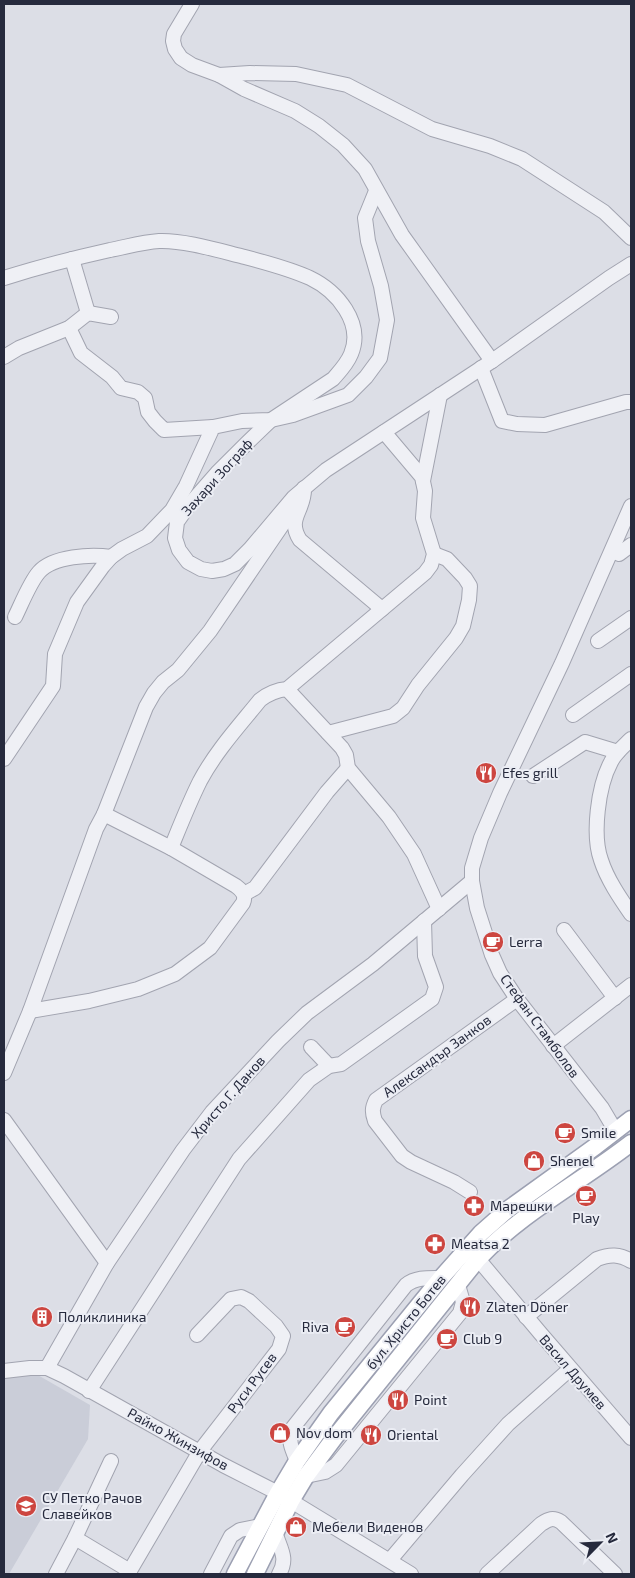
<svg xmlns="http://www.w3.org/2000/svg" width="635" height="1578" font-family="'Exo 2',sans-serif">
  <rect width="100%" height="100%" fill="#dcdee6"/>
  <polygon fill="#cacdd8" points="4,1370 36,1374 90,1405 88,1439 9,1574 4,1574"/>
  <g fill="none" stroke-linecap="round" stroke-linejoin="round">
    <g stroke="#a2a4b0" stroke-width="16">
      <g id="minor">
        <polyline points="192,4 174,34 173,41 175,49 181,58 192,65 219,75 244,89 295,111 319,126 343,145 365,169 402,235 492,361"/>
        <polyline points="219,75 250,73 296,74 347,85 432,129 490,146 522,159 604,212 631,238"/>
        <polyline points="72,259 88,313"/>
        <path d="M 4,278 C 39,267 74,258 110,250 C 126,247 143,242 159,241 C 183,240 217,250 241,256 C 264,262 288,268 310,278 C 337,291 364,323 351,354 C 347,364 340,371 333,379 L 271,420 L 247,443 L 217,473 L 189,505 L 177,522 L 175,538 L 179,550 L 188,562 L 201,569 L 212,571 L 224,569 L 235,564 L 250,549 L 294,497 L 326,470 L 492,361 L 609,278 L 631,264"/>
        <polyline points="69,328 81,353 112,377 121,388 138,392 145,398 148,412 155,421 164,430 213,427"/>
        <polyline points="4,357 19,348 69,328 88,313 111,317"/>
        <polyline points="481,368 502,421 517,424 545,425 626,402 631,402"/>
        <polyline points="423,481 440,395"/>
        <path d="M 304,488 C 305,511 286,518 300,540 L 382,609"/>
        <polyline points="619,554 631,545"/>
        <path d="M 15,617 C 21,605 30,582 39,572 C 53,556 91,554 111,557"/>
        <polyline points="598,641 631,618"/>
        <polyline points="287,689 342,748 346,755 348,768 389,817 414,854 439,909"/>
        <polyline points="573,715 631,674"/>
        <polyline points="328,733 393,716 403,708 418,685 456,638 463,626 469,600 470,586 465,578 447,559 434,554"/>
        <path d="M 631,739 C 624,746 615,753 611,762 C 598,786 592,835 601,860 C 607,879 620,898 631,914"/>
        <polyline points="4,759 53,686 55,654 77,602 103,566 111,557 122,549 147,536 172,510 186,486 213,427 242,421 271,420 293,415 348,395 366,377 380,358 387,320 381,286 368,241 365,218 376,191"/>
        <polyline points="533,776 585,742 618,752"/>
        <path d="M 171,848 C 180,826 189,803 200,781 C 216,751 239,726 260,700 C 269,693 276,690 287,689 L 425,573 L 431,565 L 434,554 L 423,518 L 425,491 L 422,477 L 384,432"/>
        <polyline points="244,894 255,888 327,792 348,768"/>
        <polyline points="564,930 615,998"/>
        <path d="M 30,1011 L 89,1001 L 138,989 L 175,974 L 210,948 L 243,903 C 246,896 243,891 236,886 L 171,848 L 104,814"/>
        <polyline points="553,1046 631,985"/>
        <polyline points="311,1047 329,1066"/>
        <polyline points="4,1073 30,1011 96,829 104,814 146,707 154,693 163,682 178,670 210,631 291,512"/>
        <polyline points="4,1120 107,1263"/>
        <polyline points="615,1130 602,1108 517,999 500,973 492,955 477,908 472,881 472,868 481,838 500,793 562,663 631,506"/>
        <path d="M 470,1192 L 454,1182 L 411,1162 L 402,1156 L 375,1121 C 372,1112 372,1108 376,1100 L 517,999"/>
        <polyline points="478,1259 541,1334 631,1438"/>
        <path d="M 526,1317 L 597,1259 C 610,1254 619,1254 631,1261"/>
        <polyline points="47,1368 107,1263 183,1150 212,1112 278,1041 307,1013 373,964 472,881"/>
        <polyline points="4,1371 30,1368 47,1368 64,1376 223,1465 278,1493 411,1574"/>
        <polyline points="89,1391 239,1159 309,1080 329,1066 341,1064 432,999 436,987 425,956 424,921"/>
        <path d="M 297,1461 C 293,1451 288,1442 291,1430 L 406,1285 C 416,1277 429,1278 441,1278"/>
        <polyline points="306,1476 325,1472 336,1465 460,1313 463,1302 458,1285"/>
        <path d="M 276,1535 C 281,1550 288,1559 279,1574"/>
        <polyline points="75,1538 130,1571"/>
        <polyline points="390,1560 462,1475 508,1424 570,1369"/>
        <polyline points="56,1574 75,1538 111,1461"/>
        <polyline points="128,1574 200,1451 279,1349 283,1336 276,1326 249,1301 241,1297 231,1299 197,1335"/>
        <polyline points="211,1574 231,1536 240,1530 260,1526"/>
        <path d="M 487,1574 L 541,1524 C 549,1519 553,1517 561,1522 L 615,1574"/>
      </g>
    </g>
    <g stroke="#9ca0b2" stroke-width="19">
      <g id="major">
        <polyline points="235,1574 278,1493 297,1461 331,1413 441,1278 481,1233 507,1210 596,1146 631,1119"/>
        <path d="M 255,1574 L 291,1501 L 306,1476 L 335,1437 L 478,1259 C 522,1212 581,1182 631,1143"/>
      </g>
    </g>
    <use href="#minor" stroke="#eff0f5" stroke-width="14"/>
    <use href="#major" stroke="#fff" stroke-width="16"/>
  </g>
  <defs>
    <g id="restaurant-disc" transform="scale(1.125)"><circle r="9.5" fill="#cd4640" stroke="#ebedf4"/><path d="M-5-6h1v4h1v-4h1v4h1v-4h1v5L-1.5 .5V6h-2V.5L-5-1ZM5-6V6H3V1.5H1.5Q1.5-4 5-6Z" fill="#fff"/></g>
    <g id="cafe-disc" transform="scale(1.125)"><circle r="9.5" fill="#cd4640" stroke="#ebedf4"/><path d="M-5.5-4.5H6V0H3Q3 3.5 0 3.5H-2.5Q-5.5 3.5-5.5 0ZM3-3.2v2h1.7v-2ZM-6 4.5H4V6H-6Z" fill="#fff"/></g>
    <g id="shop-disc" transform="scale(1.125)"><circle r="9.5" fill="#cd4640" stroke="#ebedf4"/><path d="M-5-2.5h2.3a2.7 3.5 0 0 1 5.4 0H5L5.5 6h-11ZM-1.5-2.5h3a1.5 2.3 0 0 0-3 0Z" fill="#fff"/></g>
    <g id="pharmacy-disc" transform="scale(1.125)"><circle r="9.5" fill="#cd4640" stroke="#ebedf4"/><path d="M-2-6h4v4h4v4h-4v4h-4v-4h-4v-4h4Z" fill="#fff"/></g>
    <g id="building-disc" transform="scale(1.125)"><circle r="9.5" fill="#cd4640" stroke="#ebedf4"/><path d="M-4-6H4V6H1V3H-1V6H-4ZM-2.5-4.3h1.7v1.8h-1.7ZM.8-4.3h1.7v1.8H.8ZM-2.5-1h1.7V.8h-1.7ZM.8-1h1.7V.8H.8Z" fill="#fff"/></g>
    <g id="school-disc" transform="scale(1.125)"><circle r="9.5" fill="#cd4640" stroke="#ebedf4"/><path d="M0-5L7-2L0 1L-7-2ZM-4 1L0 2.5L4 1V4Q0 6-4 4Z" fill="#fff"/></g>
  </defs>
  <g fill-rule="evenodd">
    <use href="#restaurant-disc" x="486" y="773"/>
    <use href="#cafe-disc" x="493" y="942"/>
    <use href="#cafe-disc" x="565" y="1133"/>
    <use href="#shop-disc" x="534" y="1161"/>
    <use href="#cafe-disc" x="586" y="1196"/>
    <use href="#pharmacy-disc" x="474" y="1206"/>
    <use href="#pharmacy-disc" x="435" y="1244"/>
    <use href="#restaurant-disc" x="470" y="1307"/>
    <use href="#building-disc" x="42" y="1317"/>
    <use href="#cafe-disc" x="345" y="1327"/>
    <use href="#cafe-disc" x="447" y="1339"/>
    <use href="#restaurant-disc" x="398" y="1400"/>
    <use href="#shop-disc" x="280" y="1433"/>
    <use href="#restaurant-disc" x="371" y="1435"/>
    <use href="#school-disc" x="26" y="1506"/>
    <use href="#shop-disc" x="296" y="1527"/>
  </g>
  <g text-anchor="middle" stroke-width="4" stroke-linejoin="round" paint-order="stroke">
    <g font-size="14" fill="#262a3d" stroke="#ebedf4">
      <text transform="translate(217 477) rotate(-48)" y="5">Захари Зограф</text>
      <text transform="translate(540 1026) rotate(54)" y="5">Стефан Стамболов</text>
      <text transform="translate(437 1056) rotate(-36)" y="5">Александър Занков</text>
      <text transform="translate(228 1097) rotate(-49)" y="5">Христо Г. Данов</text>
      <text transform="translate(406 1322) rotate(-51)" y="5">бул. Христо Ботев</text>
      <text transform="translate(573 1372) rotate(49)" y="5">Васил Друмев</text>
      <text transform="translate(252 1383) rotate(-53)" y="5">Руси Русев</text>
      <text transform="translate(178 1439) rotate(29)" y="5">Райко Жинзифов</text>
    </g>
    <g font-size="14" fill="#262a3d" stroke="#ebedf4" text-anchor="start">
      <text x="502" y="778">Efes grill</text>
      <text x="509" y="947">Lerra</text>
      <text x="581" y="1138">Smile</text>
      <text x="550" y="1166">Shenel</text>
      <text x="490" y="1211">Марешки</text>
      <text x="586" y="1223" text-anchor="middle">Play</text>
      <text x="451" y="1249">Meatsa 2</text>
      <text x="486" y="1312">Zlaten Döner</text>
      <text x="58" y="1322">Поликлиника</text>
      <text x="329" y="1332" text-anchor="end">Riva</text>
      <text x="463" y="1344">Club 9</text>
      <text x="414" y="1405">Point</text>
      <text x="296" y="1438">Nov dom</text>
      <text x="387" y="1440">Oriental</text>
      <text x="42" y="1503">СУ Петко Рачов<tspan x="42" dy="16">Славейков</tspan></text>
      <text x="312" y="1532">Мебели Виденов</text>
    </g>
  </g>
  <rect width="635" height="1578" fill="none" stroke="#262a3d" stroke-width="10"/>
  <g transform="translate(600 1543) rotate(66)" stroke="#ebedf4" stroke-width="4" paint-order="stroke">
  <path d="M0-4L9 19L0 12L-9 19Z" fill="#262a3d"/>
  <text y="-8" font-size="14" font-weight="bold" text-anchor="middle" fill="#262a3d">N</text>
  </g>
</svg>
